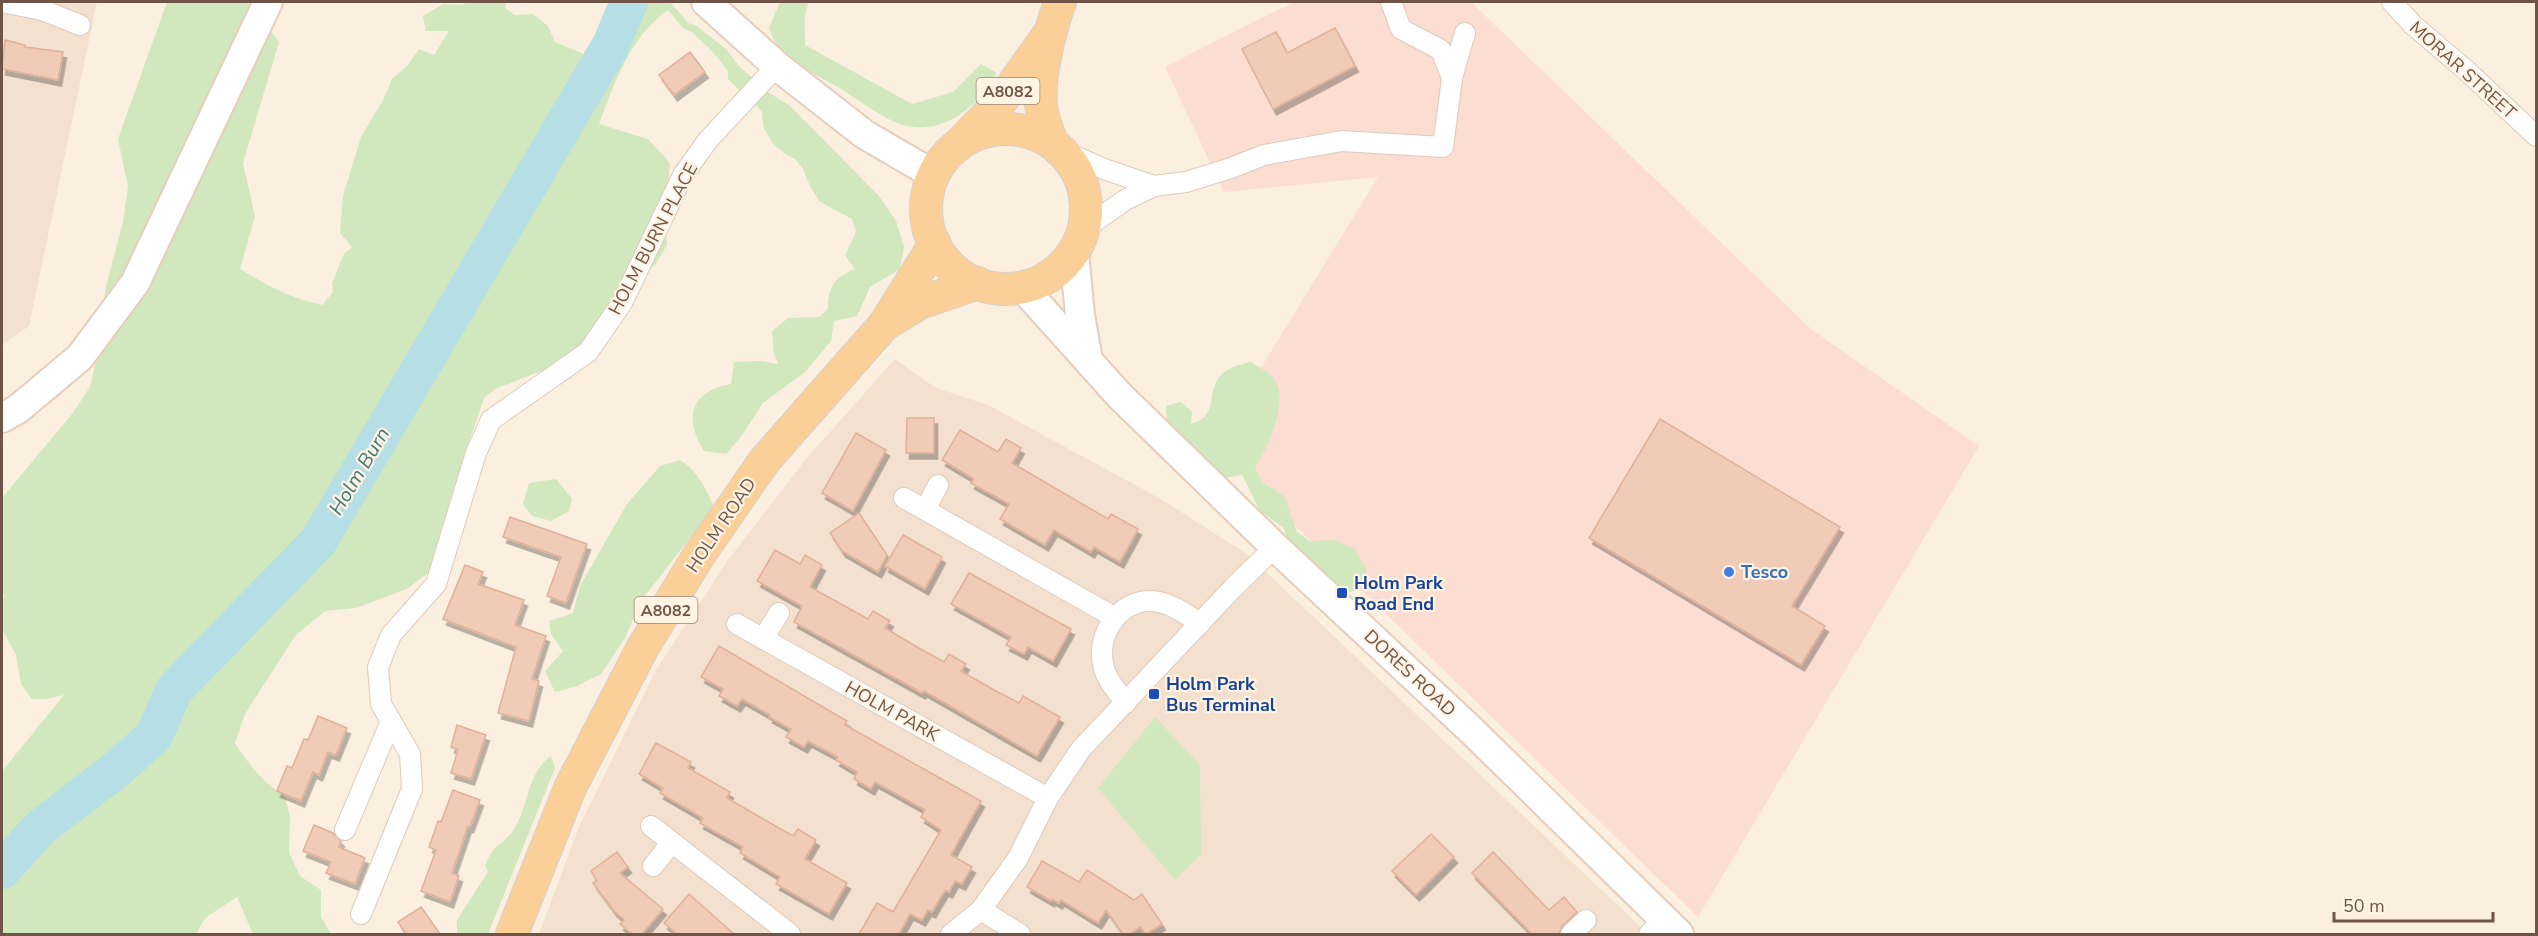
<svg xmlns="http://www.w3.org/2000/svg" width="2538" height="936" font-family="'Nunito Sans',sans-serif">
  <defs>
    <filter id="shadow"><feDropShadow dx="3.5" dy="6" stdDeviation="0" flood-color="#0004"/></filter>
  </defs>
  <rect width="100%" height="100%" fill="#fbefdf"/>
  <g fill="#f3e0ce">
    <polygon points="2,2 97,2 29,326 2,344"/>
    <polygon points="895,359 936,388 988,405 1159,498 1247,554 1648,934 539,934 579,827 656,670 728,560 806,459"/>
  </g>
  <polygon fill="#fcddd2" points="1294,2 1471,2 1812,330 1979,446 1698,917 1213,446 1378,177 1224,192 1165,67"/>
  <g fill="#d1e8be">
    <path d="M 167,2 L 256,2 L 253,9 L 279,42 L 243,163 L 255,216 L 240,269 C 268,286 291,299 322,305 L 333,292 L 332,283 L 344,254 L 352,247 L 340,233 L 343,196 L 361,137 L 383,100 L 392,79 L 408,65 L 419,49 L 434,55 L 449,31 L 426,31 L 423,16 L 443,4 L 462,5 L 467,2 L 506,2 L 505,8 L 515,15 L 533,14 L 548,26 L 555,42 L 584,54 L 595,56 C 604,39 603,19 612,2 L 670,2 L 688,23 L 697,26 L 727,50 L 738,65 L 768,92 L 790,106 L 879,196 L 896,221 L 904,247 L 900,269 L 870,287 L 857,316 L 834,321 L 831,341 L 805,372 L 763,403 L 741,437 L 726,454 L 704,451 C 683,418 691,391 731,384 L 734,362 L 761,361 L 778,364 L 774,354 L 772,331 L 788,318 L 819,317 L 828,309 C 828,286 835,277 855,269 L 845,255 L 856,232 L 852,219 L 820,202 L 810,186 L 803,169 L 795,159 L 785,154 L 772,143 L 763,126 L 762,112 L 744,92 L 738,89 L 728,79 L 728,71 L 712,51 L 693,33 L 683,28 L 668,10 C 631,35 614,84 599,124 L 648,139 L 670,163 L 665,220 L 667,245 L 655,265 L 632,280 L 597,336 L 554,366 L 495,389 L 484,398 L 449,502 L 453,527 L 445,551 L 429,572 L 407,589 L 356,608 L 325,611 L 295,636 L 245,714 L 235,743 C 247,762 265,785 285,796 L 290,818 L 289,852 L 300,876 L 321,890 L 321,917 L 331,934 L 253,934 L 237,897 L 205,918 L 196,934 L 2,934 L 2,771 L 64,695 L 46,699 L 32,699 L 21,684 L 16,655 L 2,629 L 2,600 L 5,597 L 2,592 L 2,498 L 72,414 L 90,387 L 95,365 L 106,286 L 123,222 L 128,186 L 118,139 Z"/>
    <path d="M 780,2 L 809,2 C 802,20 806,26 805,45 L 912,104 L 953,92 L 981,64 L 997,73 C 979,103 951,131 913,127 C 889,125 857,98 836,86 C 809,71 778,59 769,28 Z"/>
    <path d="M 1251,362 C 1258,367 1269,372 1274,378 C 1290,399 1268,449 1255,467 L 1262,482 L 1284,496 L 1297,532 L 1310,541 L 1333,540 L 1355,549 L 1367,570 L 1359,590 L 1331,596 L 1294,550 L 1294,544 L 1287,539 L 1284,528 L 1260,511 L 1242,475 L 1224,478 L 1167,422 L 1166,406 L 1181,402 L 1192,412 L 1191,424 C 1230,413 1190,373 1251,362 Z"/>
    <path d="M 680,460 C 698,472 705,487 714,507 L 641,601 L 625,638 L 601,674 L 577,686 L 555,692 L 545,671 L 563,651 L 551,634 L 549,621 L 573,613 L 580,586 L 627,504 L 660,466 Z"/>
    <polygon points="556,479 572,499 569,511 551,521 532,516 523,504 529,483"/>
    <polygon points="1155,717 1200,765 1201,854 1175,880 1098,788"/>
    <path d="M 551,756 L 555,768 L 488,934 L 457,934 L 457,920 L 488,872 L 485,865 C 488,860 490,853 494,849 C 501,842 509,838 514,829 C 529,806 526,774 551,756 Z"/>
  </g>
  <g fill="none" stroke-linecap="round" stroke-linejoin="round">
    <polyline stroke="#b5dfe4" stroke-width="38" points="2,870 40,828 117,769 154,736 174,690 318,542 611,45 629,2"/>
  </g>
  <g fill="#f0cbb7" stroke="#e2b098" stroke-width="1.5" filter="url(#shadow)">
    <polygon points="1335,28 1355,66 1273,109 1242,49 1276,32 1287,53"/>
    <polygon points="5,40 25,45 25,47 63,52 58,80 2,69"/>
    <polygon points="690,52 705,72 674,95 659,75"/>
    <polygon points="907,418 934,418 934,453 906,453"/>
    <polygon points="1660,419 1840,527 1792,606 1825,626 1801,665 1589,538"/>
    <polygon points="960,430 998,452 1006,439 1021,448 1012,463 1108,519 1111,514 1138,529 1120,562 1094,547 1091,552 1054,530 1045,545 1000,519 1009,504 971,483 974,479 942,460"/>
    <polygon points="856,433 886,450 853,511 822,493"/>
    <polygon points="859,513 887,555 878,572 842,551 830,533"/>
    <polygon points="510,517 587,544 566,603 547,596 561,557 503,537"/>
    <polygon points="903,535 942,557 925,589 885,566"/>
    <polygon points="775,550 800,564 805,555 822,565 810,587 868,619 873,611 890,621 885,628 917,647 944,662 949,654 966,664 961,671 994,690 1019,703 1023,696 1060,717 1037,756 924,691 922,693 794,622 802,606 757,581"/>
    <polygon points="465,565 483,572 478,584 524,600 515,625 546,636 532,679 539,681 529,721 498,713 516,647 443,619"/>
    <polygon points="969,573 1071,629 1053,661 1028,647 1024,654 1006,645 1011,637 951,604"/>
    <polygon points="719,646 847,721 845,725 981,801 951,855 972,867 962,884 955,881 949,892 945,890 932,912 928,910 922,920 910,914 899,934 859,934 877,903 893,912 941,830 921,817 925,810 875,782 871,789 854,779 857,772 836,760 838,757 808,741 804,747 786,737 791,729 769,717 770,715 742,699 737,706 719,696 723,689 701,677"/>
    <polygon points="318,716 347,728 336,755 328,752 319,775 313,772 301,801 277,791 287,766 292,768 304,739 308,740"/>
    <polygon points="457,725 486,735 471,779 451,773 458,750 451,747"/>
    <polygon points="656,743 691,762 688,768 730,792 727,798 793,836 798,829 816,840 805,859 847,883 829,914 776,884 780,877 740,853 743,847 700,823 703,818 660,793 663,788 639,774"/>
    <polygon points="453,790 480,800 470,827 468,826 452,873 459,876 450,902 421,891 436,850 429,847 438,821 441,822"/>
    <polygon points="314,825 333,833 341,841 339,847 365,858 355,884 326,873 331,862 303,851"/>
    <polygon points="1431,834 1454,857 1416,895 1392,871"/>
    <polygon points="617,852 628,867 620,873 663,909 642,934 632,934 620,924 624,920 614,911 593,883 597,880 591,871"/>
    <polygon points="1493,852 1549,910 1564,897 1577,912 1562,926 1559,934 1532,934 1472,873"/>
    <polygon points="1042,861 1079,882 1087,870 1134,900 1142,894 1162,924 1146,934 1140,927 1130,934 1123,934 1106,910 1098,923 1061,900 1059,903 1052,899 1051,901 1027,887"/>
    <polygon points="689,894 734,934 677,934 664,923"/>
    <polygon points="421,907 440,934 406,934 398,922"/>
  </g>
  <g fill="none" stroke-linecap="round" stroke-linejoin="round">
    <g stroke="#dfcabb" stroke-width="22">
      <g id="street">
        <polyline points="2,2 42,10 80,25"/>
        <polyline points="1391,2 1401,29 1441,50 1452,78"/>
        <polyline points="2392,2 2413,25 2467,71 2536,136"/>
        <polyline points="1060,149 1104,169 1154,186"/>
        <polyline points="1084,229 1125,200 1154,186 1186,182 1231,168 1264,155 1342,141 1443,147 1452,78 1465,33"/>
        <polyline points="904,498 1114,617"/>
        <polyline points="925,510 938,485"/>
        <polyline points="737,624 1048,798"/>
        <polyline points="763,639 779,613"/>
        <path d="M 1126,703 C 1118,692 1107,681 1104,668 C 1094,634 1122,594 1159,602 C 1174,605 1188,615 1200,624"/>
        <polyline points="651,826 790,934"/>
        <polyline points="345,830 391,721"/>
        <polyline points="653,866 672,842"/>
        <polyline points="981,910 1020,934"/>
        <polyline points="361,914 412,789 410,754 381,704 378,667 391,635 436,584 476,453 491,420 588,352 622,303 683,175 708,140 777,66"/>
        <polyline points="951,934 981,910 1018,858 1048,798 1081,749 1233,588 1275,547"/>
        <polyline points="1571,934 1586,920"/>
        <polyline points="1649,934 1664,918"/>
      </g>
    </g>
    <g stroke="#e6cdbc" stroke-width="32">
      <g id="secondary">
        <polyline points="706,2 777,66 864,134 934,175"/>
        <polyline points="1074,252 1080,315 1088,360"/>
        <polyline points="1022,287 1119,395 1275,547 1471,730 1679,934"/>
        <polyline points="2,418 18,409 80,357 135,283 268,2"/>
      </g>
    </g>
    <g stroke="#d7cfcc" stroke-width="34">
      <g id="primary">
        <circle cx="1006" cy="209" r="80"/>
        <polyline points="964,139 1002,100 1046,38"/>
        <path d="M 1052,143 C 1048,133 1044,122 1042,112 C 1036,81 1050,31 1060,2"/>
        <polyline points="887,323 920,303 978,283"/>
        <polyline points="512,934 570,788 642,649 699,555 765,460 884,325 935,244"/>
      </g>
    </g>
    <use href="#street" stroke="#fff" stroke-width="20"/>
    <use href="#secondary" stroke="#fff" stroke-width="28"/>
    <use href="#primary" stroke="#fad098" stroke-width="32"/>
  </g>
  <circle fill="#3f7fe0" stroke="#fff3e4" stroke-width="2" cx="1729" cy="572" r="6"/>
  <g fill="#1a4fb4" stroke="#fff3e4" stroke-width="2">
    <rect x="1336" y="587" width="12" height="12" rx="3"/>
    <rect x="1148" y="688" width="12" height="12" rx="3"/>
  </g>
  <g text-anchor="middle" stroke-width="4.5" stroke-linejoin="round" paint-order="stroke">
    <g fill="#fff3e4" stroke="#9c8477" stroke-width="1.5">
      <rect x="976.5" y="78" width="63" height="26" rx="4.5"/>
      <rect x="634.5" y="597" width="63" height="26" rx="4.5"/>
    </g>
    <g font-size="16" font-weight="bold" fill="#715448">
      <text x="1008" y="97">A8082</text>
      <text x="666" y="616">A8082</text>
    </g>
    <g font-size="18" fill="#715448" stroke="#fff3e4">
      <text transform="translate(2463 70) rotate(42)" y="6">MORAR STREET</text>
      <text transform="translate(653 239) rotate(-62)" y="6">HOLM BURN PLACE</text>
      <text transform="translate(721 525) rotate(-56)" y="6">HOLM ROAD</text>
      <text transform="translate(1410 673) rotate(43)" y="6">DORES ROAD</text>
      <text transform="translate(892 711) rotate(29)" y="6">HOLM PARK</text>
    </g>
    <g font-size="18" font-weight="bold" fill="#366cbe" stroke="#fff3e4" text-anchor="start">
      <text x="1741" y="578">Tesco</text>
    </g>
    <g font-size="18" font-weight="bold" fill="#164399" stroke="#fff3e4" text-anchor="start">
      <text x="1354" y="589">Holm Park<tspan x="1354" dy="21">Road End</tspan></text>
      <text x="1166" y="690">Holm Park<tspan x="1166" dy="21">Bus Terminal</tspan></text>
    </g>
    <g font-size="20" font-style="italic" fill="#3f777d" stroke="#fff3e4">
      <text transform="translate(359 471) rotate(-59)" y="7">Holm Burn</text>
    </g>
  </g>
  <rect width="2538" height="936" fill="none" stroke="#715448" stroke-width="6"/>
  <path d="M2334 912v9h159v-9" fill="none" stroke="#715448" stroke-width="3"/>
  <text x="2343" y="912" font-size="18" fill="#715448" stroke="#fff3e4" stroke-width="4.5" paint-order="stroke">50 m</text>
</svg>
